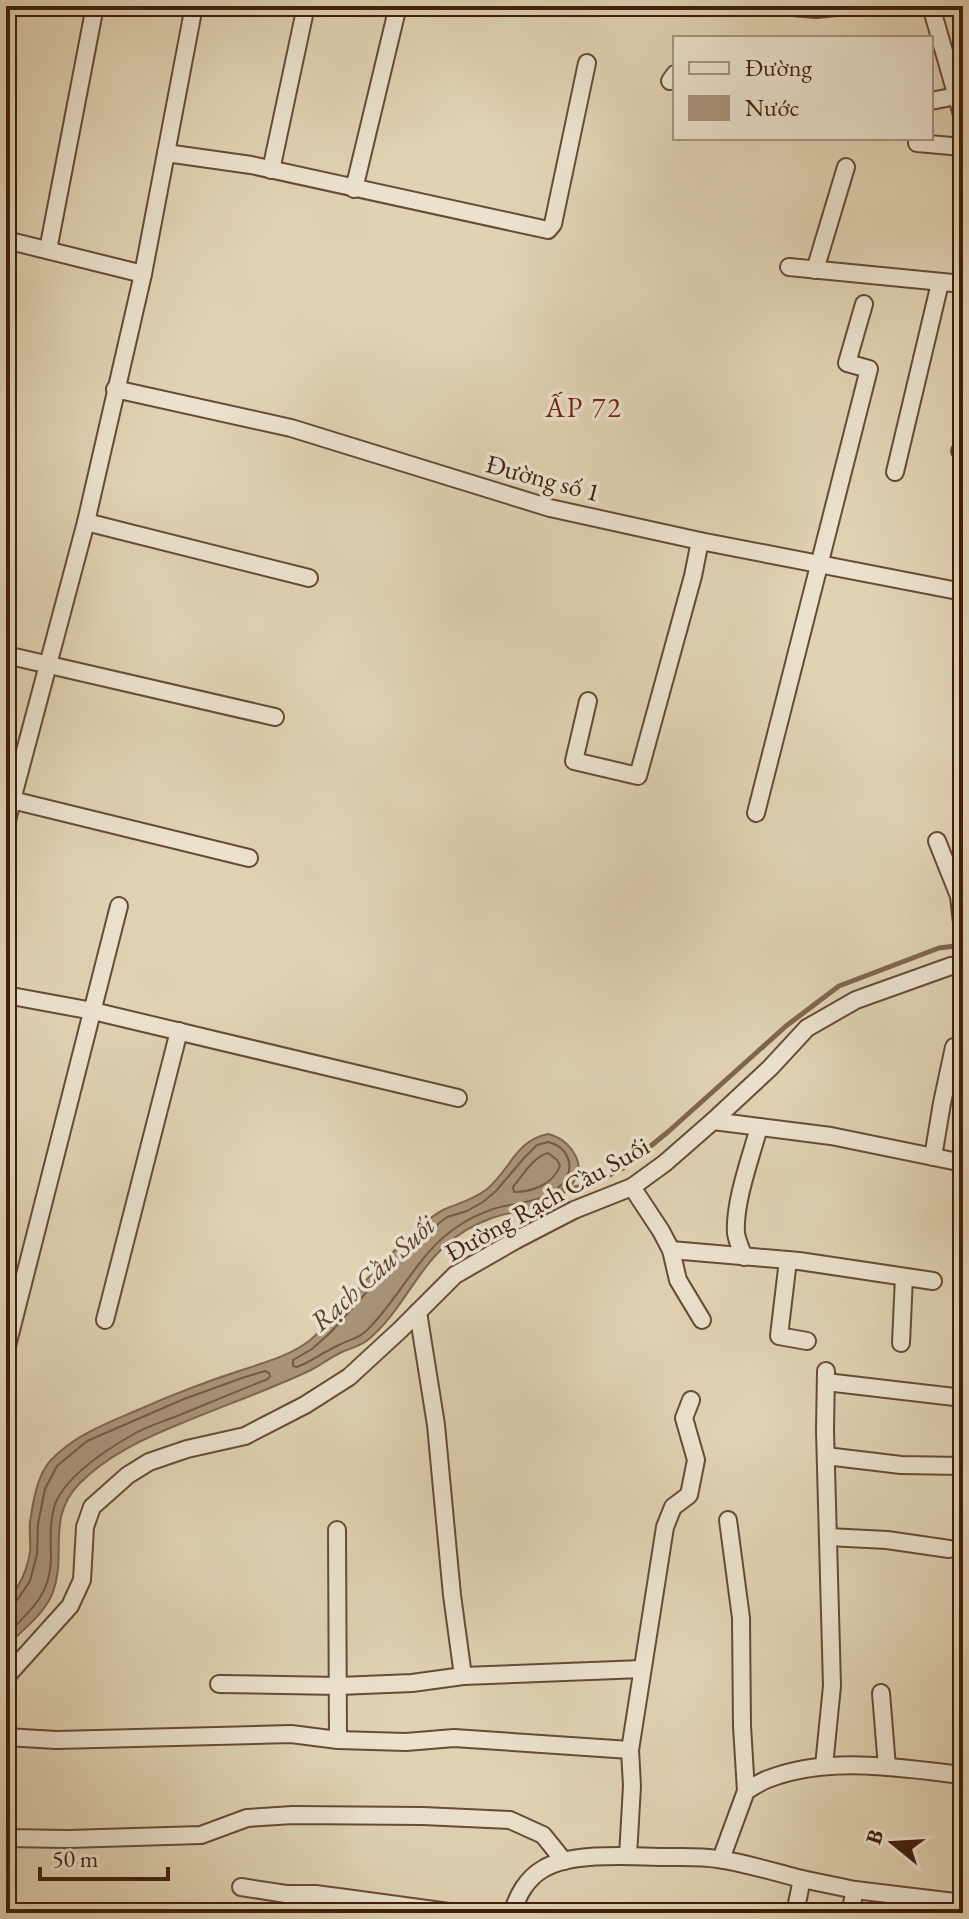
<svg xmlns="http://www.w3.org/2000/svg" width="969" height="1919" font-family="'EB Garamond',serif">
  <rect width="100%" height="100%" fill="#e0d3b3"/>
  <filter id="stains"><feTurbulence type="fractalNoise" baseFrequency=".0025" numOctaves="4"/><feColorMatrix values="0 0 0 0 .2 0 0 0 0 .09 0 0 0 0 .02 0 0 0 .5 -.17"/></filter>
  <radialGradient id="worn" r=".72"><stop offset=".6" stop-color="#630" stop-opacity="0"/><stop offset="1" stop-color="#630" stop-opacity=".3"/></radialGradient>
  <path fill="#aa957b" stroke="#80654f" stroke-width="2" d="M 548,1134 C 561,1137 569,1144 575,1155 C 581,1166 579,1173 573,1183 C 555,1210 519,1208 492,1218 C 475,1224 459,1233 445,1246 C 416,1272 400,1313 369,1339 C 361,1346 351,1348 342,1352 C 331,1357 321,1365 311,1370 C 269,1390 225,1405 182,1423 C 145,1438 107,1455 79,1484 C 46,1518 67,1554 53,1592 C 45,1614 22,1630 6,1647 L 6,1601 C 19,1588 27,1571 30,1552 C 31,1543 29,1532 30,1522 C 33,1502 37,1475 51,1460 C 76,1434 108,1423 140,1409 C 174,1394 208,1381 242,1370 C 266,1362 289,1356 309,1341 C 323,1330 334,1315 346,1302 C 368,1278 390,1253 414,1232 C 423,1224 433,1215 443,1210 C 459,1203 473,1200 487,1189 C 510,1170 516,1140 548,1134 Z"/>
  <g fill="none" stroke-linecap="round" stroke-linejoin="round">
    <g stroke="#755a44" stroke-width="2">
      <path d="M 548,1142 C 569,1147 576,1168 562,1184 C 546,1203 515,1202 493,1209 C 482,1213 470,1218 460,1225 C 419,1250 400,1299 366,1331 C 358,1339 348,1340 339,1345 C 328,1350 317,1357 306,1363 L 297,1367 L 293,1366 L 293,1360 L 312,1349 L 331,1332 L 389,1267 L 419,1239 L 447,1217 L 467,1211 L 483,1202 L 496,1191 L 524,1158 L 537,1145 Z"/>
      <path d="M 548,1153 L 557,1160 L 560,1166 C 553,1184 533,1192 514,1192 L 513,1187 C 523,1175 533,1157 548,1153 Z"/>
      <path d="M 6,1606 L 15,1603 L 30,1581 L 37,1554 L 38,1524 L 45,1489 L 57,1466 L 87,1441 L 184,1399 L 245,1377 L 265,1371 L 269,1373 L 270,1376 L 268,1379 C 237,1391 207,1404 177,1416 C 162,1422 145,1427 132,1435 C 106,1450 66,1476 55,1504 C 49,1523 51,1540 51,1559 C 50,1596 30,1611 6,1635"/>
    </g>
    <polyline stroke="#80654f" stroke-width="5" points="563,1190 590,1185 625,1167 669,1131 786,1026 839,986 939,948 963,945"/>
    <g stroke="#684b36" stroke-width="20">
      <g id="minor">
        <polyline points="781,6 816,9 846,6"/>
        <polyline points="931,6 963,118"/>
        <polyline points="670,81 675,74"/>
        <polyline points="931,101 956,96"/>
        <polyline points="917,143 963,147"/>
        <polyline points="166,153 251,165 548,230 553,224 587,63"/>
        <polyline points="271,170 306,6"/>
        <polyline points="354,189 398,6"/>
        <polyline points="6,240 143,274"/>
        <polyline points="48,250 95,6"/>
        <polyline points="789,267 963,284"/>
        <polyline points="815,270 846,167"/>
        <polyline points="115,389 291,428 550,508 700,541 963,592"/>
        <polyline points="960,451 963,451"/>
        <polyline points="895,472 940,283"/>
        <polyline points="86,522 309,578"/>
        <polyline points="6,655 275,717"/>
        <polyline points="588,701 574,761 638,776 693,576 700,541"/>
        <polyline points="6,799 12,800 86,522 143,274 194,6"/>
        <polyline points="756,813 869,369 847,363 864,304"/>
        <polyline points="6,825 12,800 249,858"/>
        <polyline points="937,841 959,896 963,932"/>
        <polyline points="6,995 93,1011 458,1098"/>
        <polyline points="713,1121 831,1136 963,1163"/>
        <polyline points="933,1157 942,1103 954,1047"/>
        <polyline points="632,1187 661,1231 671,1250 799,1261 933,1281"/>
        <polyline points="671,1250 678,1280 702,1320"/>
        <path d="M 744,1257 C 741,1249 737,1241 736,1233 C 734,1202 751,1157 759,1127"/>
        <polyline points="788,1260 779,1336 807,1341"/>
        <polyline points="418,1312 436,1425 452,1595 463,1676"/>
        <polyline points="105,1320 179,1031"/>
        <polyline points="901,1343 904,1277"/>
        <polyline points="6,1350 119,906"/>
        <polyline points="826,1382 963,1398"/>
        <polyline points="826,1456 901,1465 963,1466"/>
        <polyline points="728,1520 741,1618 742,1726 746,1791"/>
        <polyline points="337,1530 338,1740"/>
        <polyline points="828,1537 887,1540 949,1549"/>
        <polyline points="6,1677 70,1606 82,1580 85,1527 92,1507 128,1475 149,1462 187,1449 245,1436 305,1405 349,1377 400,1330 455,1275 516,1240 574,1210 632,1187 665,1163 713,1121 770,1068 807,1028 856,1000 951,966 963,965"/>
        <polyline points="219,1684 339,1686 412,1683 463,1676 642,1669"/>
        <polyline points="881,1693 887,1767"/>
        <polyline points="6,1737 56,1740 291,1734 338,1740 406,1742 454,1738 630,1750"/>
        <polyline points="824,1766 832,1686 825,1431 826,1371"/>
        <polyline points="6,1838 68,1839 201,1835 247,1818 293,1815 423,1816 510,1820 543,1835 564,1861"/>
        <polyline points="628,1856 632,1786 630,1750 665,1527 673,1507 689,1495 696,1460 684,1418 691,1400"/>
        <path d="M 721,1859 L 746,1791 C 753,1787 760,1782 768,1779 C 829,1755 900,1768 963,1775"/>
        <polyline points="241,1887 286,1894 315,1894 346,1898 456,1913"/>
        <path d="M 512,1913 C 518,1895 526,1879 543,1869 C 571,1852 630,1856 663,1857 C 682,1857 700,1856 718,1859 C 746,1863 774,1872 802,1879"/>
        <polyline points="795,1913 802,1879 855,1890 963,1903"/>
        <polyline points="850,1913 855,1890"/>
      </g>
    </g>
    <use href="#minor" stroke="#ebe2ce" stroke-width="16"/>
  </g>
  <g text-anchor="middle" stroke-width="7" stroke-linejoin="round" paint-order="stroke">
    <g font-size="26" fill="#401e0d" stroke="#ebe2ce">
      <text transform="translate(543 478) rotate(15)" y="9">Đường số 1</text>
      <text transform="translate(547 1199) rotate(-29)" y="9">Đường Rạch Cầu Suối</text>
    </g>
    <g font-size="28" letter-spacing="2" fill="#7a1f14" stroke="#ebe2ce">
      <text x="584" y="417">ẤP 72</text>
    </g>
    <g font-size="28" font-style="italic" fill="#60422e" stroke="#ebe2ce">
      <text transform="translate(372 1273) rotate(-42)" y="10">Rạch Cầu Suối</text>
    </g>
  </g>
  <rect width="969" height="1919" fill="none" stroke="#e0d3b3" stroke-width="32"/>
  <rect x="8" y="8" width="953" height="1903" fill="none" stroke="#401e0d" stroke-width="4"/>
  <rect x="16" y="16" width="937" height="1887" fill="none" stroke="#401e0d" stroke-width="2"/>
  <rect x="673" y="36" width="260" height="104" fill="#ebe2ce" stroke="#a79481" stroke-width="2"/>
  <rect x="689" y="62" width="40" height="12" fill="#ebe2ce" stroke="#a79481" stroke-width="2"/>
  <text x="745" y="76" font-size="24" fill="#401e0d">Đường</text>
  <rect x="689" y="96" width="40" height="24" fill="#aa957b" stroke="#a79481" stroke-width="2"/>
  <text x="745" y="116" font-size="24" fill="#401e0d">Nước</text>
  <g transform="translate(893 1843) rotate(288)" stroke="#ebe2ce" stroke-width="6" paint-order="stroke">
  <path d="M0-6L14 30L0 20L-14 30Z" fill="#401e0d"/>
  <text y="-12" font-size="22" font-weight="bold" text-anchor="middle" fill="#401e0d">B</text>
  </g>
  <path d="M40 1867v12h128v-12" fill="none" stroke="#401e0d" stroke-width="4"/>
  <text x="52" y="1867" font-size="24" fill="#401e0d" stroke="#ebe2ce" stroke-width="6" paint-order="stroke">50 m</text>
  <rect width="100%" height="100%" filter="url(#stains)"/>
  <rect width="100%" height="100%" fill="url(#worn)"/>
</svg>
